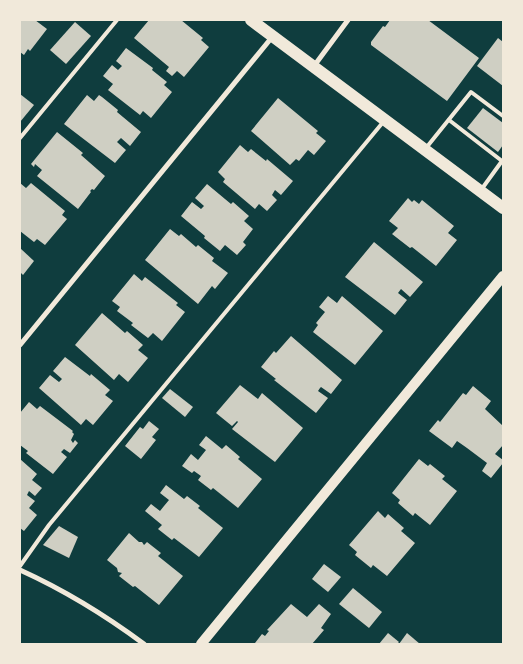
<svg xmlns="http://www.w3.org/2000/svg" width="523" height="664" font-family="'Roboto Serif',serif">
  <rect width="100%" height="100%" fill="#0f3d3e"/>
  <g fill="#cfcfc3">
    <polygon points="20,20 35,20 47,29 30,51 28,49 24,55 20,52"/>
    <polygon points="149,20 181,20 203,38 201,40 209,47 184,77 177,71 172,76 166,71 169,67 134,38"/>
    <polygon points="390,20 428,20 479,58 447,101 371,45 371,42 383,26 385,27"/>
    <polygon points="75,22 91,36 66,64 50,50"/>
    <polygon points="498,38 503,42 503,86 477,66"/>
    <polygon points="126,48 153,68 152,70 167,82 164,85 172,92 151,118 143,111 140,115 108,90 113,84 103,76 112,65 118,70 122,66 116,61"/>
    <polygon points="20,94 34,105 20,122"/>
    <polygon points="87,95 94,101 99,95 102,97 118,110 117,112 141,132 130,146 121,138 117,142 126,150 115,163 64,124"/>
    <polygon points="278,98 318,131 316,133 326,141 314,155 308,150 299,161 296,159 290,165 251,131"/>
    <polygon points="483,108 503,123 503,145 498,152 467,128"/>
    <polygon points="57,132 83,153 81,155 105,176 94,190 92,189 90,191 91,192 78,209 37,176 42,170 35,164 34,167 31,164"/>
    <polygon points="240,145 248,152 251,149 266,161 267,159 293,181 281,195 275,190 272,195 277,200 267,211 259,204 255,209 223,182 225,179 218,172"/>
    <polygon points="20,183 26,188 31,183 65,211 62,215 67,219 45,245 37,239 34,242 20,231"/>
    <polygon points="207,184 231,204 233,202 249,216 244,221 253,229 243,242 246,245 237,255 225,245 220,251 204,238 205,236 181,216 192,202 201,209 204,206 195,198"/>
    <polygon points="408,198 412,202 414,200 419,204 422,200 454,226 448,233 457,240 436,266 412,247 410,248 392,234 398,228 389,221"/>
    <polygon points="170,229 179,236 181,234 196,247 198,245 214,258 212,261 228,273 215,289 212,286 198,304 145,260"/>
    <polygon points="374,242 423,282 410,297 401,289 398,293 407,300 395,315 345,277"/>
    <polygon points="20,248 34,261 23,275 20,272"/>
    <polygon points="134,274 142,281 145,277 178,303 176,305 185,312 162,341 153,333 148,338 131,325 133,323 117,311 120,307 112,301"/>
    <polygon points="328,296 337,303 342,296 383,331 355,365 313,332 318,325 316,323 325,312 319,307"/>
    <polygon points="102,313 125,333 127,331 143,345 138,350 148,358 128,382 119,374 114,380 75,345"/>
    <polygon points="291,336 342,380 331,394 321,387 320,388 318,391 328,398 316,413 274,380 276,379 261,367 274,351 276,353"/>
    <polygon points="65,357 90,376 91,374 110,390 105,395 113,401 93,425 86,419 81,425 39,388 50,375 59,382 62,379 53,371"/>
    <polygon points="240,385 258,399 262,393 303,428 275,462 232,429 238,422 237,421 232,426 216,413"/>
    <polygon points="473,386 491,401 485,409 503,426 503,445 495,454 503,460 503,463 491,478 482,471 487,463 467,448 457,441 452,448 429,431 438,420 440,422 463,393 466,395"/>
    <polygon points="170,389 193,407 185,417 162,398"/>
    <polygon points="29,402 37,409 40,406 73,431 72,432 74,434 71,440 73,443 75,440 78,443 70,453 64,449 61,452 67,457 53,474 26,453 28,451 20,445 20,413"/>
    <polygon points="149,421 159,429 152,437 156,440 141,459 125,446 140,427 143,429"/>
    <polygon points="206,436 222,449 226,445 240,457 238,459 262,479 238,508 213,488 211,490 198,480 201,476 194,471 192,473 182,466 191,454 198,460 206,450 199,445"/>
    <polygon points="20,459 37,474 32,480 42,488 35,496 29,491 27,495 35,501 29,508 37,515 24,531 20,528"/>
    <polygon points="419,459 428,466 430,464 445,476 442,479 457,491 430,525 415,513 413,516 398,503 400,500 392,493"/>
    <polygon points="166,485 184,499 187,496 200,506 198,508 223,528 199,557 174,538 172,540 158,529 162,525 145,511 151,504 160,511 164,506 169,500 160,493"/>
    <polygon points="378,511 385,518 388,514 404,528 401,531 415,543 387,576 373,565 371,568 355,555 357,552 349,545"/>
    <polygon points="59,526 78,537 69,558 43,545"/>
    <polygon points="129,533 139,542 142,542 144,545 147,542 161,553 158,556 183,576 159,605 135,586 133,587 119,576 122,573 118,572 117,568 107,560"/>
    <polygon points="324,564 341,577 328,592 312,579"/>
    <polygon points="353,588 382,612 369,628 339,604"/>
    <polygon points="291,604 307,617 319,604 331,614 321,628 324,630 312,644 255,643 262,634 265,636 269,631 267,630"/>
    <polygon points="388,633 399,642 397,644 379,644"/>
    <polygon points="407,633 420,644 399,644"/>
  </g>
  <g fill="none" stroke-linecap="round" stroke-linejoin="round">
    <g stroke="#f1e9da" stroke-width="4">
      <polyline points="449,120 502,161 503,160"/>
      <polyline points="20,138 117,20"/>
      <polyline points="426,148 471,92 503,116"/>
      <polyline points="481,190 502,161"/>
      <polyline points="20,566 49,525 384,121"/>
    </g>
    <g stroke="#f1e9da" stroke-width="5">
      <polyline points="314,66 348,20"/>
      <polyline points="20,345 273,36"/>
      <path d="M 20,570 C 64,590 105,615 144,644"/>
    </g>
    <polyline stroke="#f1e9da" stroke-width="10" points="201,644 503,276"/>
    <polyline stroke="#f1e9da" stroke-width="12" points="251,20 503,208"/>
  </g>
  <rect width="523" height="664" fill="none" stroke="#f1e9da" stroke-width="42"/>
</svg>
